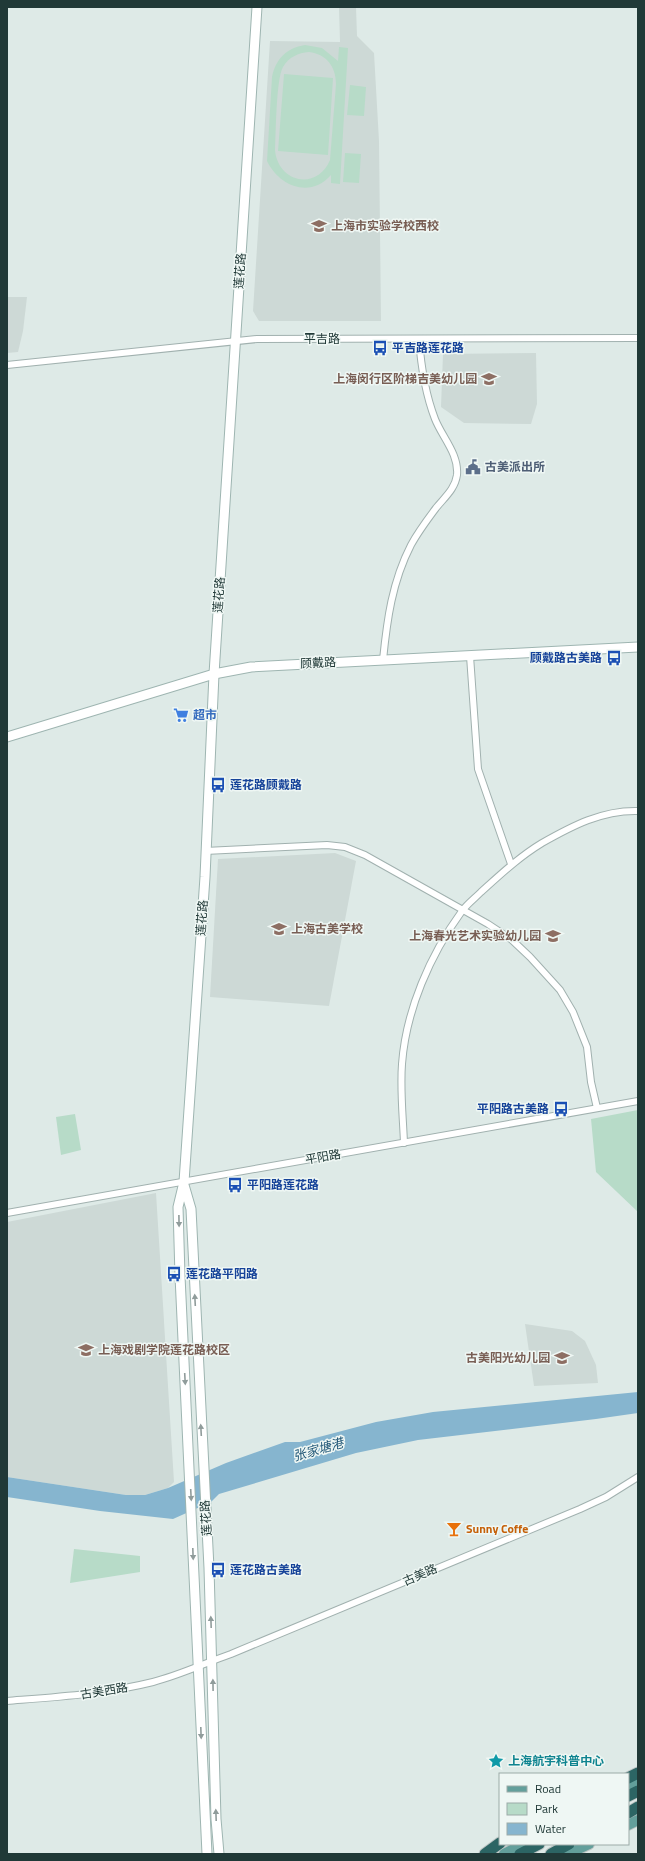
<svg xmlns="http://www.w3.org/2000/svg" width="645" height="1861" font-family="'Titillium Web','Noto Sans SC',sans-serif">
  <rect width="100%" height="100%" fill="#deeae7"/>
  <g fill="#cdd9d6">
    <polygon points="339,7 356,7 357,36 374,53 379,141 381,321 259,321 253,311 270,41 340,42"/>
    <polygon points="7,297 27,297 23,331 18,352 7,353"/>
    <polygon points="536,353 537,404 531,424 464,423 441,407 443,354"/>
    <polygon points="335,853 356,861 329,1006 210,997 218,859"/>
    <polygon points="156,1193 174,1482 168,1488 145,1495 126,1495 7,1477 7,1222"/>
    <polygon points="525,1324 572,1331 585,1341 596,1365 598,1383 534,1386"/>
  </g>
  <g fill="#b7dbc8" fill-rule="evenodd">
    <path d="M 305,45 L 322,48 L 338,61 L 339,47 L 348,48 L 340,184 L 331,183 L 331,175 C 310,199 279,186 267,161 L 272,77 C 276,59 286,48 305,45 ZM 309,52 C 326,54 336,66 336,84 L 330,160 C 317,191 278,183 275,150 C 276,133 276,79 283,67 C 289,57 298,53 309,52 Z"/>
    <polygon points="284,74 333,78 328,155 278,151"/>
    <polygon points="350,85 366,87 364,116 347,115"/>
    <polygon points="345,153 361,154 359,183 343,182"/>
    <polygon points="638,1110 638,1212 596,1172 591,1119"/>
    <polygon points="75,1114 81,1150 61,1155 56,1117"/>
    <polygon points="74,1549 140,1556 140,1572 70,1583"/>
  </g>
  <polygon fill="#86b5cf" points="638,1392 638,1413 596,1419 418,1440 356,1453 219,1494 211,1502 173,1519 100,1511 7,1497 7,1477 126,1495 145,1495 168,1488 226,1463 285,1442 300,1442 376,1422 433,1412"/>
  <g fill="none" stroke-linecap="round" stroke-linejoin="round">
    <g stroke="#a1b1af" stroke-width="8">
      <g id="street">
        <polyline points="7,365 257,339 638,338"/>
        <polyline points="470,656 478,769 511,864"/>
        <path d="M 383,660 C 387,620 392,582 411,545 C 418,532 427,520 436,508 C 445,497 455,489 457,475 C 459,454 442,437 435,419 C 425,393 421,366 419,339"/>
        <polyline points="205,851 327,845 345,847 365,855 488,924 512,940 530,957 560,990 573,1012 587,1047 591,1082 597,1108"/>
        <path d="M 404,1143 C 403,1117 400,1090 402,1064 C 406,1010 430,955 462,911 C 467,904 475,898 481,892 C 501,874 519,857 542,843 C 572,826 602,810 638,811"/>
        <polyline points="7,1213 638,1101"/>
        <path d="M 7,1701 C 56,1697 105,1694 153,1682 C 180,1675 205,1663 231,1654 L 580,1509 L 606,1497 L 638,1477"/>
      </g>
    </g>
    <g stroke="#9eb5b1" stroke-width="11">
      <g id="secondary">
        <polyline points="7,737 214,674 251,667 638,647"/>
        <polyline points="184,1185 191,1209 209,1568 216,1819 219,1854"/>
        <polyline points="207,1854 180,1276 178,1207 184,1182 205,877 214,674 257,7"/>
      </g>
    </g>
    <g stroke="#bcc4c3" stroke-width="12">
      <g id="primary">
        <polyline points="628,1788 638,1782"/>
        <polyline points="628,1825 638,1820"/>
        <polyline points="504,1854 523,1844"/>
        <polyline points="568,1854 589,1844"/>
      </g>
    </g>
    <g stroke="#bcc4c3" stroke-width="13">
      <g id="highway">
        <polyline points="628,1778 638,1773"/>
        <polyline points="628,1796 638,1791"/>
        <polyline points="628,1813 638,1807"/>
        <polyline points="485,1854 500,1843"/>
        <polyline points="520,1854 539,1844"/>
        <polyline points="551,1854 569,1844"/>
      </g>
    </g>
    <use href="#street" stroke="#fff" stroke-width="6"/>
    <use href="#secondary" stroke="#fff" stroke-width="9"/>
    <use href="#primary" stroke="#639f9b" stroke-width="10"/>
    <use href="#highway" stroke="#2c6564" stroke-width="11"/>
  </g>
  <defs><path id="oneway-solid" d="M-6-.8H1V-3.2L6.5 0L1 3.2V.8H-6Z"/></defs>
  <g fill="#909c9b">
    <use href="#oneway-solid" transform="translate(179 1221) rotate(89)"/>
    <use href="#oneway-solid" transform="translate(195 1300) rotate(-93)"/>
    <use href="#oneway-solid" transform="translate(185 1379) rotate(87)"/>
    <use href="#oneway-solid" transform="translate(201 1430) rotate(-93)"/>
    <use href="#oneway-solid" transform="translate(191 1495) rotate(87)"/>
    <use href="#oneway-solid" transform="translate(193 1554) rotate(88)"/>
    <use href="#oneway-solid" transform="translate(211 1622) rotate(-92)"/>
    <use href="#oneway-solid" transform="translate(213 1685) rotate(-91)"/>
    <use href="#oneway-solid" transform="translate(201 1733) rotate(88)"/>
    <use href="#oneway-solid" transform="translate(216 1815) rotate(-92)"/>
  </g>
  <defs>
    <g id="school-bare" transform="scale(1.2)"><path d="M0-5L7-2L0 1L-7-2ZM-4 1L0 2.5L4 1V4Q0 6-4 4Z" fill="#8d6e63" stroke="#eff7f4" stroke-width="2.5" paint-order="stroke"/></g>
    <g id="bus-bare" transform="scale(1.2)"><path d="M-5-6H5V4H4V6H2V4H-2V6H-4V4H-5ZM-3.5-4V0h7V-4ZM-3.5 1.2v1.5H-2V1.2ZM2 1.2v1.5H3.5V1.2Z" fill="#1a4fb4" stroke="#eff7f4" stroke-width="2.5" paint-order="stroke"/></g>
    <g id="civic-bare" transform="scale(1.2)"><path d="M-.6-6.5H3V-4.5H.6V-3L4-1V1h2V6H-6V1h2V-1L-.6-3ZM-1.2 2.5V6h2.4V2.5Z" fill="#5c6f8a" stroke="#eff7f4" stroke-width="2.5" paint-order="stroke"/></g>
    <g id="supermarket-bare" transform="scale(1.2)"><path d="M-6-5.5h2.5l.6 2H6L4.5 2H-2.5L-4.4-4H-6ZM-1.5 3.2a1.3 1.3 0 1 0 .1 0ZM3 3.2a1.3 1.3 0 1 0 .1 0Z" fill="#3f7fe0" stroke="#eff7f4" stroke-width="2.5" paint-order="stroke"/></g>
    <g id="university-bare" transform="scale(1.2)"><path d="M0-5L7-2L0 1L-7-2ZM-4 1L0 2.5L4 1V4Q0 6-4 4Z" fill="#8d6e63" stroke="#eff7f4" stroke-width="2.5" paint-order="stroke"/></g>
    <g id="bar-bare" transform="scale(1.2)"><path d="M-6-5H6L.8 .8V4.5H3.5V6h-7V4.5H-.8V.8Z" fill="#e8710a" stroke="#eff7f4" stroke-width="2.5" paint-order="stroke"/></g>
    <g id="sight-bare" transform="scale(1.2)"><path d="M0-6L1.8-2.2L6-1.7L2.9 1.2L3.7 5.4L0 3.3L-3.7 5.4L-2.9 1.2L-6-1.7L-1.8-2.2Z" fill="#0f9aa8" stroke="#eff7f4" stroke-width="2.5" paint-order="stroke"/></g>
  </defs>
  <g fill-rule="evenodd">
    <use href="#school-bare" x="319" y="226"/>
    <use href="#bus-bare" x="380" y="348"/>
    <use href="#school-bare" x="489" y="379"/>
    <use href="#civic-bare" x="473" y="467"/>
    <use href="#bus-bare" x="614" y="658"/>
    <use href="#supermarket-bare" x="181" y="715"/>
    <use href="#bus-bare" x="218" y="785"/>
    <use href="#school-bare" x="279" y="929"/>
    <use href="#school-bare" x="553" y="936"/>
    <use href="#bus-bare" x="561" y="1109"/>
    <use href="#bus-bare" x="235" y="1185"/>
    <use href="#bus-bare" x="174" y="1274"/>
    <use href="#university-bare" x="86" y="1350"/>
    <use href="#school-bare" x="562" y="1358"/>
    <use href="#bar-bare" x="454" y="1529"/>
    <use href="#bus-bare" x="218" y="1570"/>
    <use href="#sight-bare" x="496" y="1761"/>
  </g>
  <g text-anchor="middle" stroke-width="3" stroke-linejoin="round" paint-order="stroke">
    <g font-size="12" font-weight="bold" fill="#785e54" stroke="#eff7f4" text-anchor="start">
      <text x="331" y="230">上海市实验学校西校</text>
      <text x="477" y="383" text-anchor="end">上海闵行区阶梯吉美幼儿园</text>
      <text x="291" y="933">上海古美学校</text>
      <text x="541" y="940" text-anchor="end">上海春光艺术实验幼儿园</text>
      <text x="98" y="1354">上海戏剧学院莲花路校区</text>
      <text x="550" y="1362" text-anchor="end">古美阳光幼儿园</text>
    </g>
    <g font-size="12" fill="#203937" stroke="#eff7f4">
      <text transform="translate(240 271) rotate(-86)" y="4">莲花路</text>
      <text x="322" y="343">平吉路</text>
      <text transform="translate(219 595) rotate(-86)" y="4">莲花路</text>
      <text transform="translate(318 663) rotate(-3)" y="4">顾戴路</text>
      <text transform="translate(202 918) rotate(-86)" y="4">莲花路</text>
      <text transform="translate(323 1157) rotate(-10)" y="4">平阳路</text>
      <text transform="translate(206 1518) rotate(-94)" y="4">莲花路</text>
      <text transform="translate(420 1575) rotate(-23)" y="4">古美路</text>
      <text transform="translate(104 1691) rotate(-9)" y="4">古美西路</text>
    </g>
    <g font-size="12" font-weight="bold" fill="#164399" stroke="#eff7f4" text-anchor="start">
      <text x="392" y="352">平吉路莲花路</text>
      <text x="602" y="662" text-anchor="end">顾戴路古美路</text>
      <text x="230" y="789">莲花路顾戴路</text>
      <text x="549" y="1113" text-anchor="end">平阳路古美路</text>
      <text x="247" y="1189">平阳路莲花路</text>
      <text x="186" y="1278">莲花路平阳路</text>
      <text x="230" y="1574">莲花路古美路</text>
    </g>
    <g font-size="12" font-weight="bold" fill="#4e5e75" stroke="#eff7f4" text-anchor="start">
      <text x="485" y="471">古美派出所</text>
    </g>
    <g font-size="12" font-weight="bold" fill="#366cbe" stroke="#eff7f4" text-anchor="start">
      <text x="193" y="719">超市</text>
    </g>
    <g font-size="12" font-weight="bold" fill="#c56008" stroke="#eff7f4" text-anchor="start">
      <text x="466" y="1533">Sunny Coffe</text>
    </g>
    <g font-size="12" font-weight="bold" fill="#0d838f" stroke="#eff7f4" text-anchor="start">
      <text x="508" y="1765">上海航宇科普中心</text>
    </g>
    <g font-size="13" font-style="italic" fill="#1c5374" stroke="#eff7f4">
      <text transform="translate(318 1449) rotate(-16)" y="5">张家塘港</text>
    </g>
  </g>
  <rect width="645" height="1861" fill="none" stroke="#203937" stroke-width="16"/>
  <rect x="499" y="1773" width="130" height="72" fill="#eff7f4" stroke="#9caba8"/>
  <rect x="507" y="1786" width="20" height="6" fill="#639f9b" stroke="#9caba8"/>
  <text x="535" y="1793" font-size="12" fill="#203937">Road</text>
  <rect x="507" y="1803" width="20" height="12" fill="#b7dbc8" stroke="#9caba8"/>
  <text x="535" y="1813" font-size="12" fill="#203937">Park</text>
  <rect x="507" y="1823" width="20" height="12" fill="#86b5cf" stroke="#9caba8"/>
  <text x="535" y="1833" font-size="12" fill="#203937">Water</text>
</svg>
